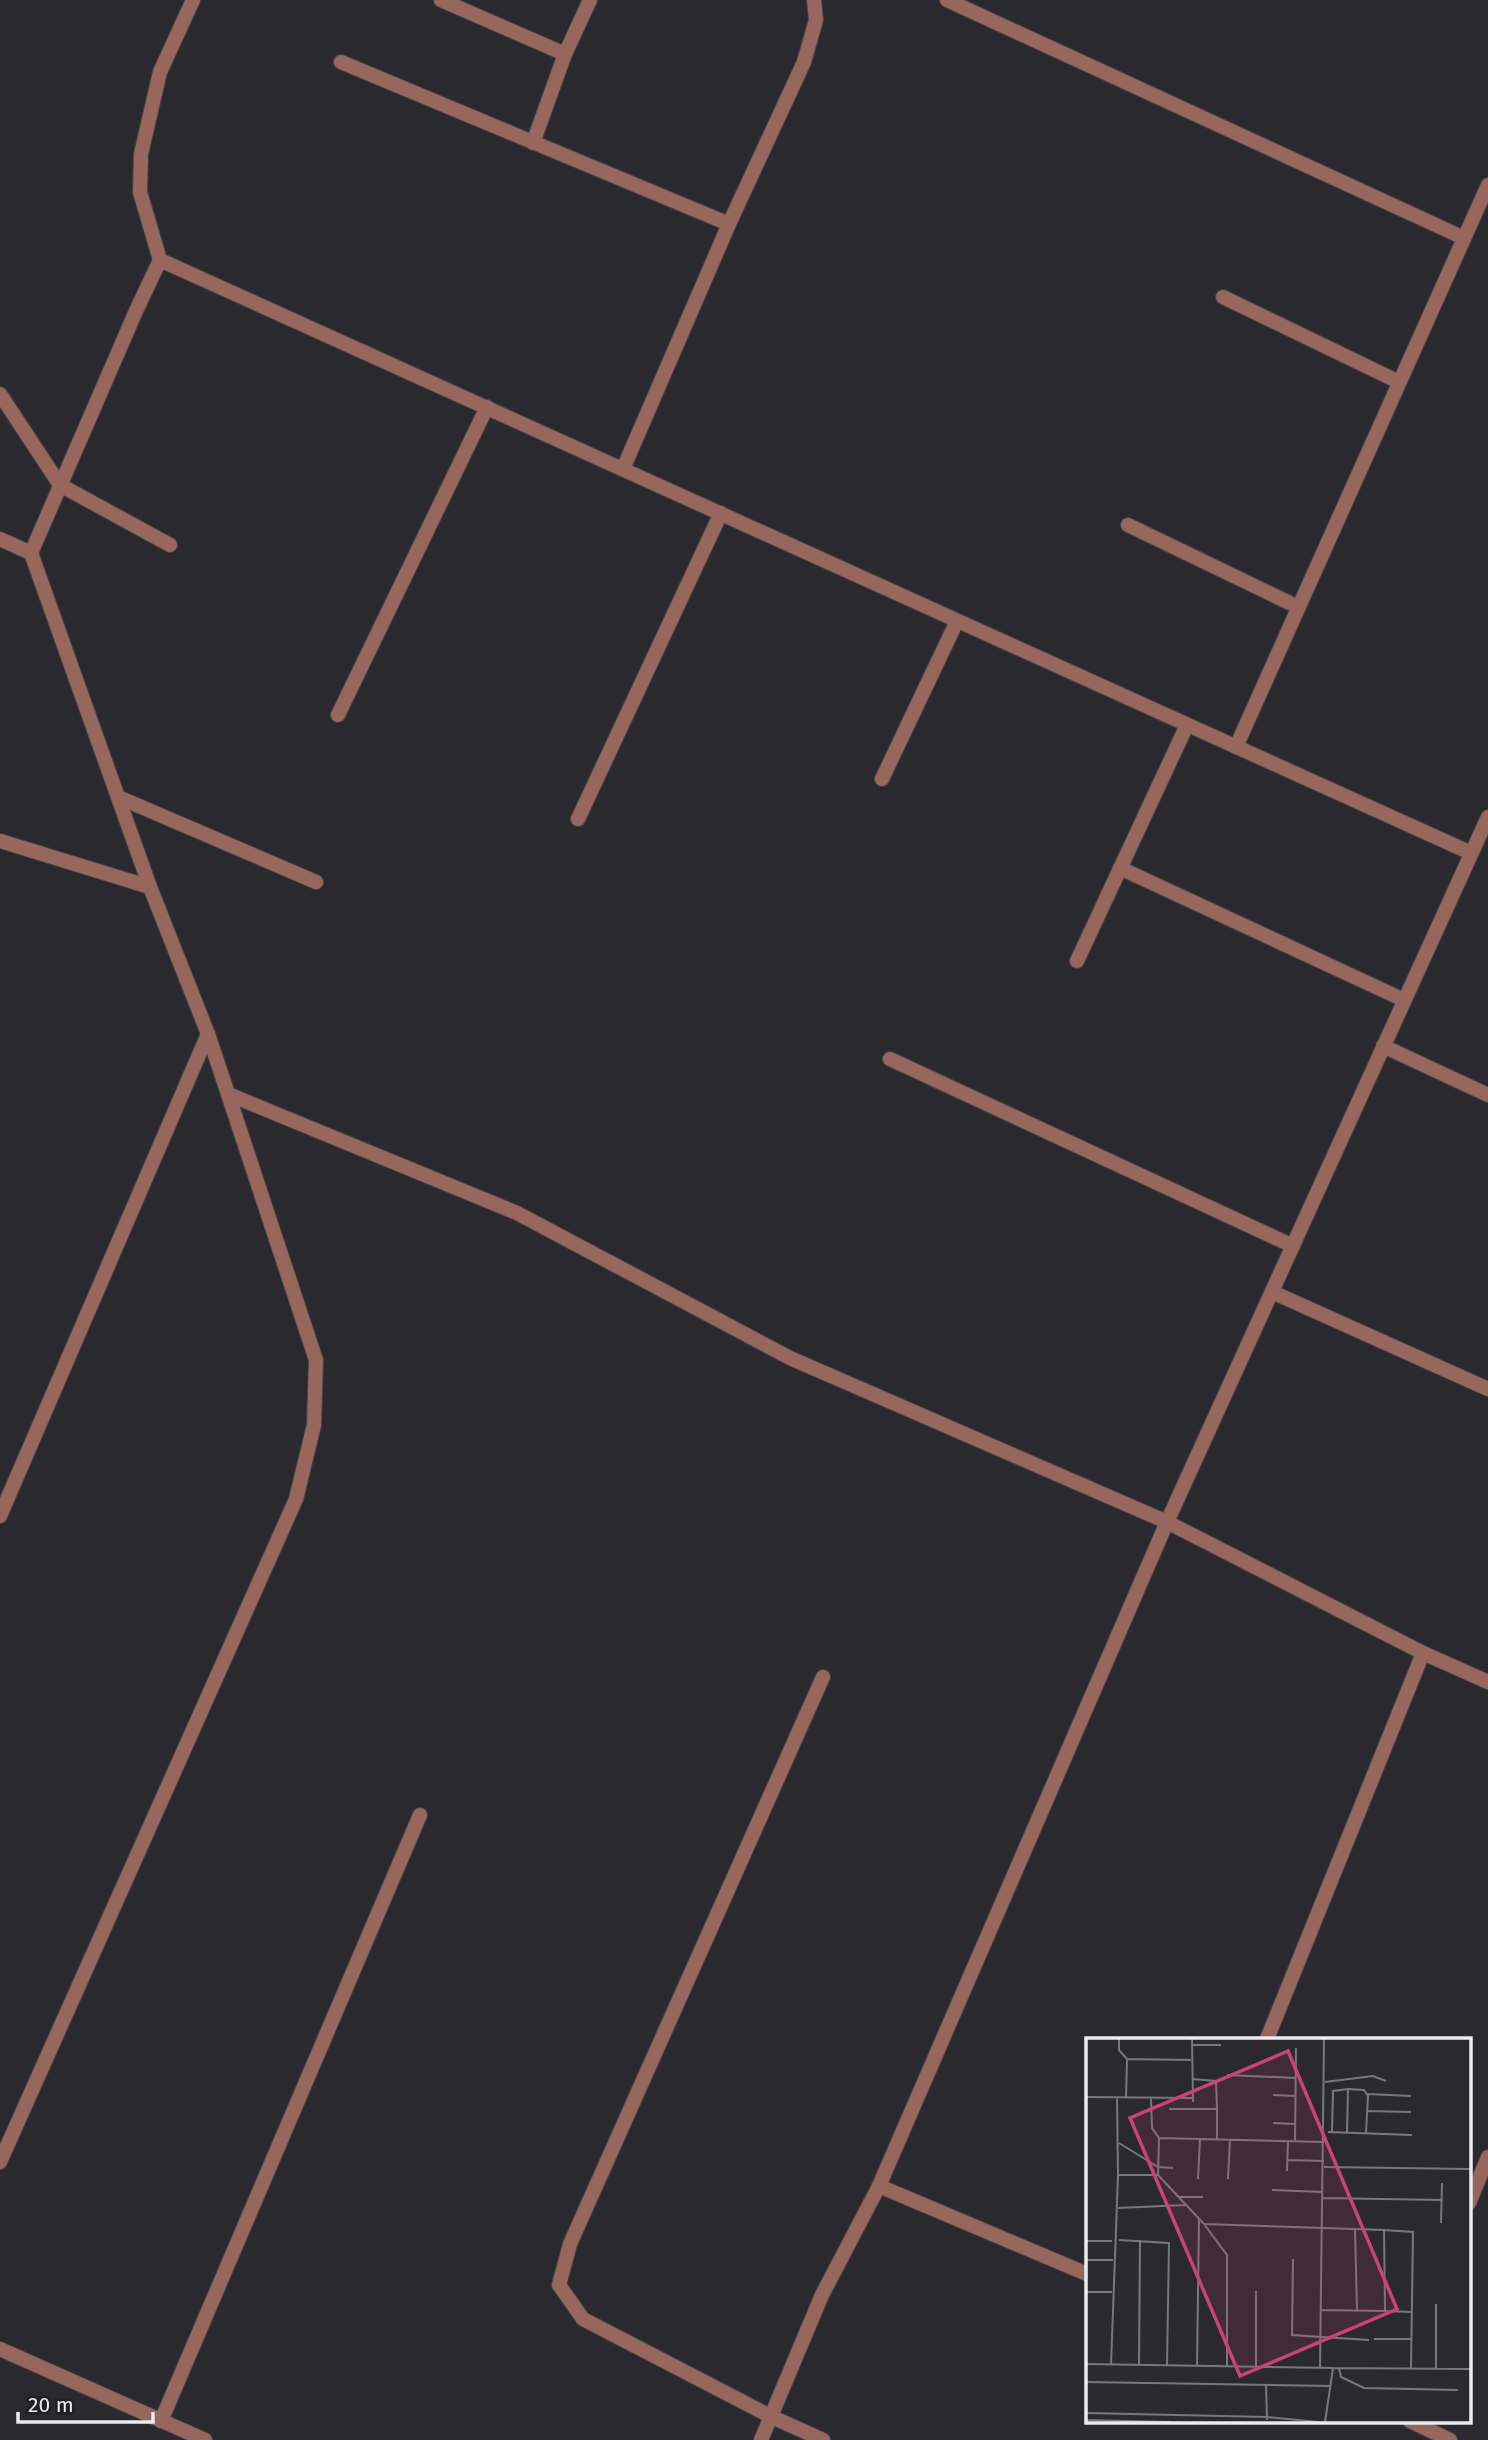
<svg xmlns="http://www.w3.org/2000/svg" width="1488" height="2440" font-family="'Fira Sans',sans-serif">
  <rect width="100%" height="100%" fill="#29292e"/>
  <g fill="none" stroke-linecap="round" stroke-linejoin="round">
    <g stroke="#444449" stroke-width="16">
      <g id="street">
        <polyline points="441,0 565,54"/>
        <polyline points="947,0 1464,238"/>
        <polyline points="341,62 729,224 623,469"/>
        <polyline points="533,143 565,54 590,0"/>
        <polyline points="729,224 804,62 816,20 814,0"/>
        <polyline points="160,260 140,192 141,154 160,72 193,0"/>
        <polyline points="1223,297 1399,382"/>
        <polyline points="0,394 60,485 170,545"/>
        <polyline points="1128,525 1298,607"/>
        <polyline points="0,539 31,553 136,311 160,260 1471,853"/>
        <polyline points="31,553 150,887 208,1034 228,1094 517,1213 790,1358 1167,1522 1423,1653 1488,1682"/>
        <polyline points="338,715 487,407"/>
        <polyline points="1236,747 1488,185"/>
        <polyline points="882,779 957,621"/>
        <polyline points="118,797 316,882"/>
        <polyline points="578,819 721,513"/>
        <polyline points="0,841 150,887"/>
        <polyline points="1120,868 1404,1000"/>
        <polyline points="1077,961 1187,725"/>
        <polyline points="1383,1046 1488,1095"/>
        <polyline points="890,1059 1293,1246"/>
        <polyline points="1272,1292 1488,1389"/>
        <polyline points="0,1516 208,1034"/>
        <polyline points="1267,2039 1423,1653"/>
        <polyline points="0,2162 296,1499 314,1425 316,1360 228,1094"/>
        <polyline points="879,2186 1087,2274"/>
        <polyline points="1469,2203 1488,2157"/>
        <polyline points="0,2349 205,2440"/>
        <polyline points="161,2421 420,1815"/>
        <polyline points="1410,2421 1450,2440"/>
        <polyline points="761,2440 822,2295 879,2186 1167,1522 1488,817"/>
        <polyline points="823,2440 772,2417 583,2319 559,2285 570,2244 823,1677"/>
      </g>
    </g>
    <use href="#street" stroke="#97675d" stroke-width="14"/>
  </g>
  <g transform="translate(1086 2038)">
    <rect width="385" height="385" fill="#29292e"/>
    <path fill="none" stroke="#77777c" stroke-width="2" d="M 33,1 L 33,12 L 41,21 L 105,22M 106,1 L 107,64M 105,7 L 135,7M 141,37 L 210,40M 106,41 L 130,43 L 131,71M 239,44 L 287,38 L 300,43M 281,56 L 325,58M 187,57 L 210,58M 0,59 L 107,60M 31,60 L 32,137M 40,60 L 41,21M 65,60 L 66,90 L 73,100M 83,71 L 131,71 L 131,102M 281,73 L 325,74M 187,85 L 209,86M 242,94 L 326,97M 246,94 L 247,53 L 262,51 L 278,52 L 282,58 L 280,95M 261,95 L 262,51M 209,104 L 210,10M 33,105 L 72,129 L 87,130M 202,122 L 238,123M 238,129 L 385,131M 201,133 L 202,103M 72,137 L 118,186 L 298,192 L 299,273 L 235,272M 112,141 L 114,101M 142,141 L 144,102M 186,152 L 237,154M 93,159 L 117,159M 237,160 L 356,162M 32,170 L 100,167M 355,185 L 356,145M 118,186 L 141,217 L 141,328M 269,191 L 271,272M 298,192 L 327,194 L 325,330M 33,202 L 83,205 L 81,328M 0,203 L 26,203M 207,221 L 206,297 L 283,302M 0,222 L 27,222M 0,254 L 26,254M 299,273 L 325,274M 288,301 L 325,301M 0,326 L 247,330M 25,327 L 32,137 L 72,137 L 73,100 L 238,104M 53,327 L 54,202M 111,328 L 113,181M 170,329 L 170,253M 234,330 L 238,1M 253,330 L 255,339 L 278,350 L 372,352M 350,331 L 350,266M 0,344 L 245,348M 180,347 L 181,382M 0,375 L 181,379 L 232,384M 0,382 L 85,384M 239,384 L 247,330 L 385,331"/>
    <path fill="#ca4279" fill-opacity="0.15" stroke="#ca4279" stroke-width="3.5" d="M 202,13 L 311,271 L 154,338 L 44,80 Z"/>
    <rect width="385" height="385" fill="none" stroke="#ececf0" stroke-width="3.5"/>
  </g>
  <path d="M18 2412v10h135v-10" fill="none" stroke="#ececf0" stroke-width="3.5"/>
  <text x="28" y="2412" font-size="21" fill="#ececf0" stroke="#1f1f24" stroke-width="5" paint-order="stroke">20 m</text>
</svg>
